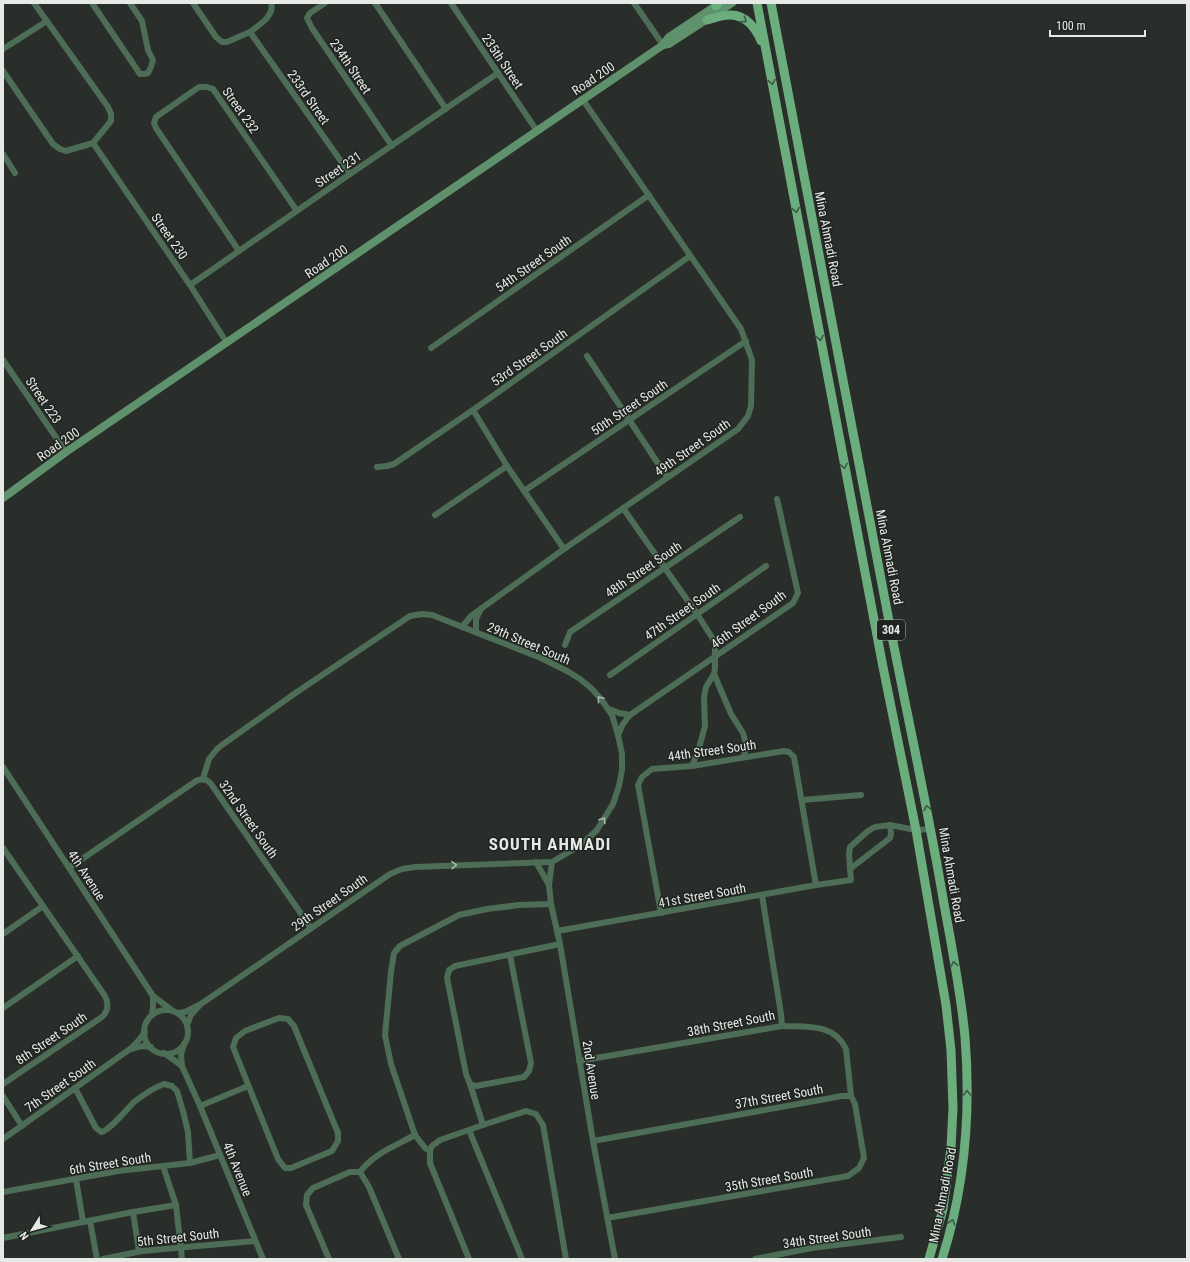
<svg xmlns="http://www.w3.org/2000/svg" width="1190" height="1262" font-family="'Roboto Condensed',sans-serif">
  <rect width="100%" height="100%" fill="#292e2a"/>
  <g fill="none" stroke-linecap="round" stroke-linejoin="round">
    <g stroke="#4e6d56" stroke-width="6">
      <polyline points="92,3 140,74 144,74 148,73 151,67 153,60 148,50 142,21 130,3"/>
      <polyline points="193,3 216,37 222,42 227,42 250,32"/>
      <path d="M 271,3 C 275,16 259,25 250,32 L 350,174"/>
      <polyline points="325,3 310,13 307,18 312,28 392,146"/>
      <polyline points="375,3 446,109"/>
      <polyline points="451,3 537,131"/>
      <polyline points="634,3 663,45"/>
      <polyline points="3,49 47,21"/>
      <polyline points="3,71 53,144 60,149 66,151 93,143 111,121 111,114 108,107 34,3"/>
      <polyline points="93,143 190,285 227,343"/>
      <polyline points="3,154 15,173"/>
      <polyline points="239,251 156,128 154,123 156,117 199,87 207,87 213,89 297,211"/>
      <polyline points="190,285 350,174 498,73"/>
      <polyline points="431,348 649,195"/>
      <polyline points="587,356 667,477"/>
      <polyline points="3,360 66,452"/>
      <polyline points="473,410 507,466 564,549"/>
      <polyline points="377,467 387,466 394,464 473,410 690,256"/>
      <polyline points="524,491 746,341"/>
      <polyline points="623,508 697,614 715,642 715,668 714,674 706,687 704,697 705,726 699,748 692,766"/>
      <polyline points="435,515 507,466"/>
      <polyline points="462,627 471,616 564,549 738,429 748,416 751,406 752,360 741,329 583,100"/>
      <polyline points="476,632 476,619 480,611"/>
      <polyline points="565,645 570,632 740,517"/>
      <polyline points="714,674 731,714 743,733 746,744 744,757"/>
      <polyline points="610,675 766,566"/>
      <polyline points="609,709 619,713 630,715"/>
      <polyline points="618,735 623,724 630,715 793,603 798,593 777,499"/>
      <polyline points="3,767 153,996 173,1011"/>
      <polyline points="802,800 861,795"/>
      <path d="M 3,848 L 105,996 C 109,1004 108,1011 102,1017 L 3,1084"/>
      <polyline points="536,862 549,885"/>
      <polyline points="552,862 549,885 551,904 560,944 593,1141 615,1259"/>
      <path d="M 69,868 L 196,781 C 202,778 207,779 211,784 L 311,928"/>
      <polyline points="850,869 890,838 891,834 890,825"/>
      <polyline points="661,913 638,785 642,777 652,769 692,766 784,751 789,752 794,757 816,885"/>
      <polyline points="557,931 816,885 851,880 849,854 850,847 868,831 875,827 890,825 916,830 931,829"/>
      <polyline points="3,934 43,906"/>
      <polyline points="510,955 531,1063 529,1071 524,1077 476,1086 470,1084 466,1074 447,978 449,970 455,966 560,944"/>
      <polyline points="3,1008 78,956"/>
      <circle cx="166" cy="1032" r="22"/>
      <polyline points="178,1013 185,1012 201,1004 390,874 402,869 415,867 552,862 581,845 597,830 613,804 619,786 622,770 622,754 618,735 612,715 601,699 591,688 580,679 567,671 541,658 432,615 422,614 410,616 294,694 222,745 217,749 209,759 205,772 203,779"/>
      <polyline points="152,1015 153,1006 153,996"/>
      <polygon points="279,1018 288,1019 294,1026 338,1133 338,1141 332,1151 291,1168 285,1168 278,1159 233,1047 236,1038 245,1031"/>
      <polyline points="187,1025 191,1015 199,1006"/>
      <polyline points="184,1044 181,1055 182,1066 200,1106 263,1259"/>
      <polyline points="132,1049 142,1046 151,1047"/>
      <polyline points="164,1053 174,1060 182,1066"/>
      <polyline points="579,1061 782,1026 781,1014 762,895"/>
      <polyline points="470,1084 483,1125"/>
      <path d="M 75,1088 L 96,1128 L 101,1132 C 109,1131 127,1109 134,1102 C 143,1095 153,1088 164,1084 L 172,1086 L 177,1091 L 183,1111 L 188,1132 L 190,1163"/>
      <polyline points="3,1096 22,1126"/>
      <polyline points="200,1106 248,1086"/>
      <polyline points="469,1130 522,1259"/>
      <polyline points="3,1139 130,1049 138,1041 145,1032"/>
      <polyline points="593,1141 842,1096 851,1096"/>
      <polyline points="430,1151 425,1148 415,1135 391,1064 385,1035 391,972 394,953 400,946 459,915 487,909 519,905 551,904"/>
      <polyline points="163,1166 176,1205 182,1259"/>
      <path d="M 360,1172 C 373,1154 395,1146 415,1135"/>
      <polyline points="76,1179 83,1222"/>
      <polyline points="3,1192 118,1171 190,1163 220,1155"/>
      <polyline points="133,1212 139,1251"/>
      <path d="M 607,1218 L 848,1176 L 859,1168 L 864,1158 L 855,1104 L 851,1096 L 846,1049 C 834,1023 807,1027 782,1026"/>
      <polyline points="90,1221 97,1259"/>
      <polyline points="3,1238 133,1212 176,1205"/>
      <polyline points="103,1259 142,1251 255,1241"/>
      <polyline points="329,1259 306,1205 307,1195 313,1188 350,1172 360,1172 369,1187 399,1259"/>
      <polyline points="469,1259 430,1163 430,1151 432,1146 440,1140 483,1125 526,1111 536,1114 543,1125 566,1259"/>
      <polyline points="755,1259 812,1248 901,1237"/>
    </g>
    <g stroke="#5f916c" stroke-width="8">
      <polyline points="663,45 669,37 720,3"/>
      <polyline points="3,498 66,452 663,45 669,44 732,3"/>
    </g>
    <g stroke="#6bad7d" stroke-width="9">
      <polyline points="757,3 883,667 916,830 946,1005 951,1050 953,1108 951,1148 943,1209 929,1259"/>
      <path d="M 771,3 C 810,209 849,415 889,621 C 907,715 928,809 944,904 C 952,948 961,993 965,1037 C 971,1112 965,1187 942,1259"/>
      <polyline points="716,6 718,3"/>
      <path d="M 707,20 C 714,18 722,15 729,15 C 745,14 756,28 761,41"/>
    </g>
  </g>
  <defs><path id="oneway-chevron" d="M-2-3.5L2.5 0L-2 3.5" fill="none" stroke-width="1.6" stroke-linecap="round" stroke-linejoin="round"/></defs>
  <g stroke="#3d5b45">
    <use href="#oneway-chevron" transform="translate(744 20) rotate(33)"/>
    <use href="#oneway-chevron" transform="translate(772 82) rotate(80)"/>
    <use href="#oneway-chevron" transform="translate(796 210) rotate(80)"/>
    <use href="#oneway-chevron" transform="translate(820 338) rotate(79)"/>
    <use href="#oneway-chevron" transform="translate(844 466) rotate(79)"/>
    <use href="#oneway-chevron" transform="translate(927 808) rotate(-102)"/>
    <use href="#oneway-chevron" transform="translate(954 964) rotate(-101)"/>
    <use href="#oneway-chevron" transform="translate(967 1093) rotate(-91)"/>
    <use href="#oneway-chevron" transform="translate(952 1222) rotate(-75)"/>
  </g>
  <g stroke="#a9b7ac">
    <use href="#oneway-chevron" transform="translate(600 699) rotate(-130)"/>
    <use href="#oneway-chevron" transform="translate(603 820) rotate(-58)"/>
    <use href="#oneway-chevron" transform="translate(454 865) rotate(-2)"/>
  </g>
  <g text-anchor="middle" stroke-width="3" stroke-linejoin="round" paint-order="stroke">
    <rect fill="#1f2420" stroke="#aaaeab" stroke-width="1" x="877" y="620" width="28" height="20" rx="3"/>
    <g font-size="12" font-weight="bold" fill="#e6e9e6">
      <text x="891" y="634">304</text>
    </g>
    <g font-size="13" fill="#e6e9e6" stroke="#1f2420">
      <text transform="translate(503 61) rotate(56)" y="5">235th Street</text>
      <text transform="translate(351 66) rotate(56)" y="5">234th Street</text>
      <text transform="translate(593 78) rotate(-34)" y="5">Road 200</text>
      <text transform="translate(309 97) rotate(55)" y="5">233rd Street</text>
      <text transform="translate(241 110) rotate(55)" y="5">Street 232</text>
      <text transform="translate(338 169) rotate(-34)" y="5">Street 231</text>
      <text transform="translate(170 236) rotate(55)" y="5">Street 230</text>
      <text transform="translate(829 239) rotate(79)" y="5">Mina Ahmadi Road</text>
      <text transform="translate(326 261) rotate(-34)" y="5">Road 200</text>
      <text transform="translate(533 263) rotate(-35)" y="5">54th Street South</text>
      <text transform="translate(529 357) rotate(-35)" y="5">53rd Street South</text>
      <text transform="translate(44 400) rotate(56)" y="5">Street 223</text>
      <text transform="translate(629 407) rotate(-34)" y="5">50th Street South</text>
      <text transform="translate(58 444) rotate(-35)" y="5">Road 200</text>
      <text transform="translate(692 447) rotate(-35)" y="5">49th Street South</text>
      <text transform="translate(890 557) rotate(79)" y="5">Mina Ahmadi Road</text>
      <text transform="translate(643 569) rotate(-34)" y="5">48th Street South</text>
      <text transform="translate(682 611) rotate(-35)" y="5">47th Street South</text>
      <text transform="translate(748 619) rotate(-36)" y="5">46th Street South</text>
      <text transform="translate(529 643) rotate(23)" y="5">29th Street South</text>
      <text transform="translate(712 750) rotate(-8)" y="5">44th Street South</text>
      <text transform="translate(249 819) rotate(55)" y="5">32nd Street South</text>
      <text transform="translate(87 875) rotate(57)" y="5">4th Avenue</text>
      <text transform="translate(952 875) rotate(80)" y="5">Mina Ahmadi Road</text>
      <text transform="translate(702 895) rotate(-10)" y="5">41st Street South</text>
      <text transform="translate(329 902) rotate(-35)" y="5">29th Street South</text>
      <text transform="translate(731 1023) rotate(-11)" y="5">38th Street South</text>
      <text transform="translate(51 1038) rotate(-34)" y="5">8th Street South</text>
      <text transform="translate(592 1070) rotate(81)" y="5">2nd Avenue</text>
      <text transform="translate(60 1085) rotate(-35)" y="5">7th Street South</text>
      <text transform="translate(779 1096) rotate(-10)" y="5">37th Street South</text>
      <text transform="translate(110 1163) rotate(-9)" y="5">6th Street South</text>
      <text transform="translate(238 1169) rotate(68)" y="5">4th Avenue</text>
      <text transform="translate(769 1179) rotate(-10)" y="5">35th Street South</text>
      <text transform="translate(942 1195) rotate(-79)" y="5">Mina Ahmadi Road</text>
      <text transform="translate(178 1237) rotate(-6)" y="5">5th Street South</text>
      <text transform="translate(827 1237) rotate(-8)" y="5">34th Street South</text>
    </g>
    <g font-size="17" font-weight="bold" letter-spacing="1" fill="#e6e9e6" stroke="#1f2420">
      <text x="550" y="850">SOUTH AHMADI</text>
    </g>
  </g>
  <rect width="1190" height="1262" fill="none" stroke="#e6e9e6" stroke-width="8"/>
  <g transform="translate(32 1230) rotate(233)" stroke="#1f2420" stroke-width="3" paint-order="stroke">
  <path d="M0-3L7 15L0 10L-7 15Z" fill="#e6e9e6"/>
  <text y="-6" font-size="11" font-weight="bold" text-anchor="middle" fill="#e6e9e6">N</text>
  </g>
  <path d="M1050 30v6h95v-6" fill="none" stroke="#e6e9e6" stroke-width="2"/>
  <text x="1056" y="30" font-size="12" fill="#e6e9e6" stroke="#1f2420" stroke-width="3" paint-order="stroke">100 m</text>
</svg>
